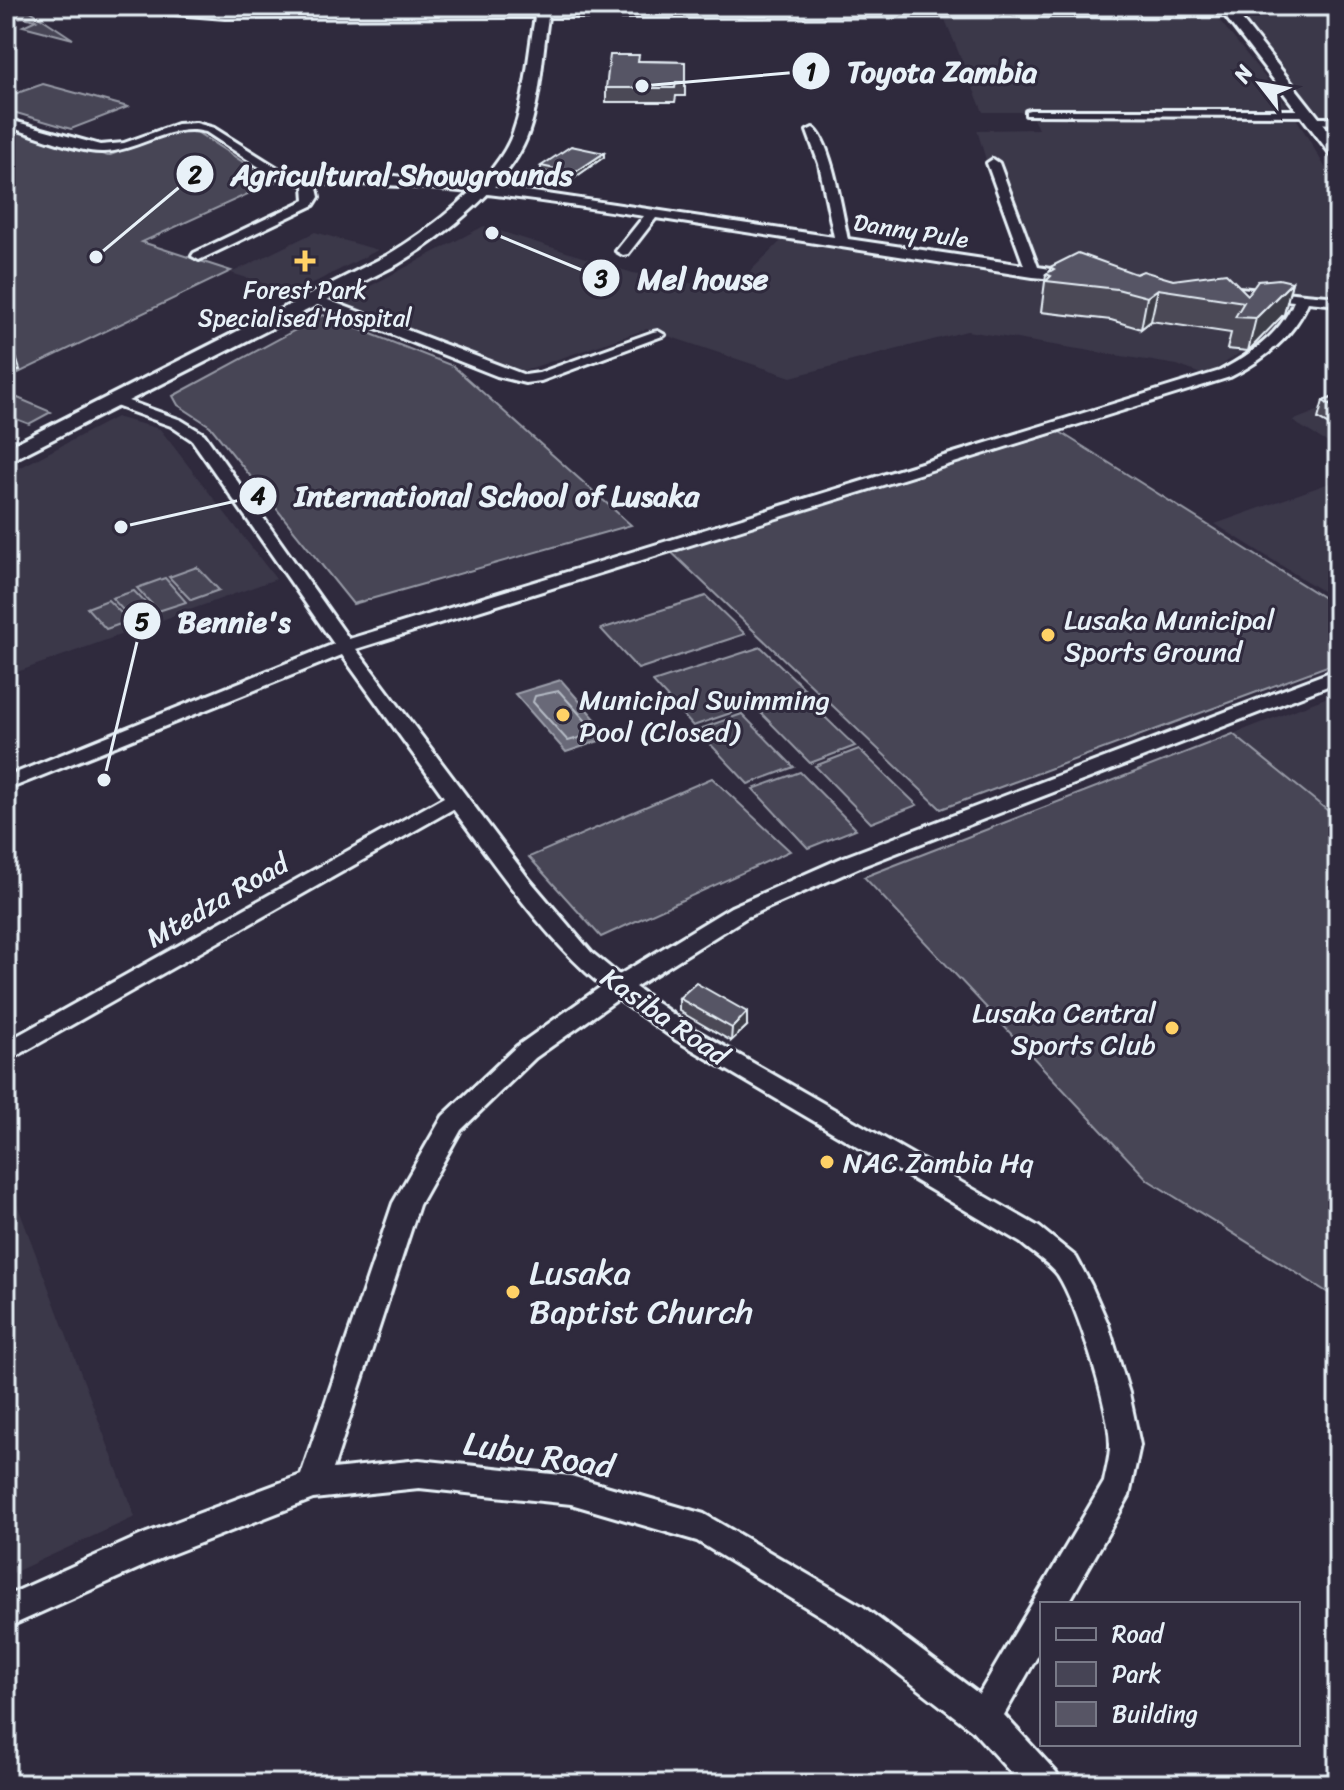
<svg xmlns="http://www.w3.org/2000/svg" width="1344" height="1790" font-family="Sriracha,sans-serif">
  <rect width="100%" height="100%" fill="#2f2a3d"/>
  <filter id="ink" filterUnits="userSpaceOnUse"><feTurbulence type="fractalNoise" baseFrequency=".0125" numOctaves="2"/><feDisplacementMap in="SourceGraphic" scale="16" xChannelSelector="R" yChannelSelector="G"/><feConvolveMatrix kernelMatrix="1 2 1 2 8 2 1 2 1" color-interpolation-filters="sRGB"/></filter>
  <g filter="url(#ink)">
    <g fill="#3b3749">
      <polygon points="1238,6 1338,6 1338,140 1241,14"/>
      <polygon points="1216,16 1292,111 1338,189 1338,302 1315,301 1206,376 1177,365 967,331 791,377 647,329 520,372 338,303 484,226 633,273 731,290 783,239 1040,278 998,160 986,160 977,130 1038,129 1030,112 983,112 944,17"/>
      <polygon points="315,232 378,250 294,293 231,273"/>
      <polygon points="1338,403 1338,449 1292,421"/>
      <polygon points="116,417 160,429 276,579 6,676 6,475"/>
      <polygon points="1338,480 1338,601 1215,524"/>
      <polygon points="1338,693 1338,819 1233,734"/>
      <polygon points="6,1175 135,1517 6,1576"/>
    </g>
    <g fill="#464455" stroke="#979aa6" stroke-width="2">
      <polygon points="15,6 23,6 73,39 23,26 36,20 23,17 6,20 6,9"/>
      <polygon points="43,84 128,107 71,129 6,110 6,97"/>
      <polygon points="6,126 108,156 173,131 195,131 274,182 142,242 231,271 6,379"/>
      <polygon points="323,315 453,366 631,525 353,604 210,426 178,405 173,396"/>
      <polygon points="6,393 51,412 29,424 6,415"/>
      <polygon points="1060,432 1338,607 1338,662 941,809 668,549"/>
      <polygon points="197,567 219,590 191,600 169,577"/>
      <polygon points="165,578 186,602 158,611 137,588"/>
      <polygon points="134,591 154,612 132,620 112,598"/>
      <polygon points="706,596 745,634 638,669 601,629"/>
      <polygon points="108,600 129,621 106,629 87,608"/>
      <polygon points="761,647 804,688 693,726 653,682"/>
      <polygon points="801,695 802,695 855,746 810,763 758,710"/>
      <polygon points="742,714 794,767 748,784 697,730"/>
      <polygon points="1233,734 1338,819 1338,1299 1148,1180 864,877"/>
      <polygon points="859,749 917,805 871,823 815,766"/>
      <polygon points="800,772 856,829 808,848 753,789"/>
      <polygon points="712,778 790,851 601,937 529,857"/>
    </g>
    <polygon fill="#696978" stroke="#9c9fab" stroke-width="2" points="561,680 611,737 566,752 515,694"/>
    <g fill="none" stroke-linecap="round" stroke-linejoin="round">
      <polygon stroke="#b5bbc5" stroke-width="2" points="559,691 593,729 593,734 568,741 533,702 535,696"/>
      <g stroke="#e8f1f8" stroke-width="6">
        <g id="minor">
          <polygon points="1304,6 1338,6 1338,12"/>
          <polygon points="1030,110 1307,110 1313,113 1307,116 1026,115 1026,111"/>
          <polygon points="1314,118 1338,118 1338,124 1310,123 1310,119"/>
          <path d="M 6,119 L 100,145 L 124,143 L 177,124 L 196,123 L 214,128 L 281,170 L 301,177 L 385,175 L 507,188 L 834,237 L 819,164 L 807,131 L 813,128 C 831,138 843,216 848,239 L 1024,265 L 987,163 L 993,159 L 999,163 L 1038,267 L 1075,273 L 1082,277 L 1075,281 L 1033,277 L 656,218 L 628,254 L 623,255 L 616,251 L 644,216 C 535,200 427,182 316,184 L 319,197 L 314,205 L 199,260 L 192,256 L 194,253 L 305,200 L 304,185 L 273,176 L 206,132 C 171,122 139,151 103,152 C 80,153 30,133 6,126 Z"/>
          <path d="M 1217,286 L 1338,297 L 1338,305 L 1308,302 C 1294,337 1262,361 1230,377 L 356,649 L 528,878 L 591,952 L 619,975 L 731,907 L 844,857 L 1338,669 L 1338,682 L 860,867 L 747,917 L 635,987 L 692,1028 L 1039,1227 L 1076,1257 L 1091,1285 L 1108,1324 L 1129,1393 L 1140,1445 L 1129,1496 L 1068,1604 L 1042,1604 L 1042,1648 L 1004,1715 L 1056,1772 L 1061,1784 L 1021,1784 L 972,1730 L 840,1628 L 697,1541 L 571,1504 L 419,1488 L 313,1499 L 164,1557 L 6,1628 L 6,1596 L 144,1534 L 301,1475 L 393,1203 L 443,1116 L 517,1046 L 602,986 C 543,937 499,870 453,809 L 6,1062 L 6,1042 L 444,797 L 342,655 L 6,790 L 6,777 L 334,644 L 192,440 L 171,426 L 110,404 L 110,398 L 120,398 L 181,420 L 204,434 L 349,639 L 1220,371 C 1250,355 1281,334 1294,301 L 1212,293 L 1210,290 ZM 618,999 L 676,1040 L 1021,1243 C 1032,1253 1049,1263 1058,1275 C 1077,1304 1111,1412 1110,1446 C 1110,1458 1106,1471 1104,1482 L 979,1694 L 862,1606 L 704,1514 L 571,1476 L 419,1460 L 333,1469 L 419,1205 L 461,1130 L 535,1058 Z"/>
          <polygon points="315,295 525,375 539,373 653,332 658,331 665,335 541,381 525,383 497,376 310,302 310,296"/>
        </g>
      </g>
      <g stroke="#e8f1f8" stroke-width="6">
        <path id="major" d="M 116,6 L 225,10 L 533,9 L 531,6 L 545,6 L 546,9 L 1231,6 L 1338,142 L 1338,158 L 1332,156 L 1225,16 L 548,17 C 542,56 541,97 528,134 C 511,184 443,237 398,264 L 6,463 L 6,448 L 386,256 C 428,231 496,181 513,133 C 526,96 528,55 535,17 L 225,18 L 123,10 Z"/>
      </g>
      <use href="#minor" fill="#2f2a3d" fill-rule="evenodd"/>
      <use href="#major" fill="#2f2a3d" fill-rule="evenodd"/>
    </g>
    <g fill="#4b4957" stroke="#e8f1f8" stroke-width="2">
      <polygon points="639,61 685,62 685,96 676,96 675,102 606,102 606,88"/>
      <polygon points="604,157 574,178 541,171 541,166"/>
      <polygon points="1050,267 1136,274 1173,280 1248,295 1292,282 1284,314 1248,351 1227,349 1231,333 1151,321 1141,329 1111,320 1041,312 1046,274 1050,272"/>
      <polygon points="1338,396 1338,430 1318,419 1323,401"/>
      <polygon points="679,998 747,1026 731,1041 679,1011"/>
    </g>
    <g fill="#3d3c47" stroke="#e8f1f8" stroke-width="2">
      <polygon points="604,153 604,157 574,178 574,173"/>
      <polygon points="1292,282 1284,314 1248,351 1256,318"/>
      <polygon points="1158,289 1151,321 1141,329 1147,297"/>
      <polygon points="15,354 20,370 6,377 6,358"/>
      <polygon points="747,1012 747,1026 731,1041 732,1028"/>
    </g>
    <g fill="#575565" stroke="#e8f1f8" stroke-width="2">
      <polygon points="610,55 639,55 638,61 685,62 685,82 676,82 675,88 606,88"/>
      <polygon points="571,146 604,153 574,173 541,166"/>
      <polygon points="1078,253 1136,274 1143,271 1173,280 1226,273 1248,295 1258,281 1279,279 1292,282 1256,318 1235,317 1244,302 1158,289 1147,297 1117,289 1046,281 1051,276 1046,274 1054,269 1050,267"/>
      <polygon points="6,351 15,354 6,358"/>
      <polygon points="1338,396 1338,410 1323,401"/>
      <polygon points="696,983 747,1012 732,1028 679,998"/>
    </g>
  </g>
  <g fill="#ffd166" stroke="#2f2a3d" stroke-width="3">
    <path d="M301 249h8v8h8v8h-8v8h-8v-8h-8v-8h8z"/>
    <circle cx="1048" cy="635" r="8"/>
    <circle cx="563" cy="715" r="8"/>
    <circle cx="1172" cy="1028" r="8"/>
    <circle cx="827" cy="1162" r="8"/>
    <circle cx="513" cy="1292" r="8"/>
  </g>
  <g text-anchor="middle" stroke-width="6" stroke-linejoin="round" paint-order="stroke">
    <g font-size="24" fill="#e8f1f8" stroke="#2f2a3d">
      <text transform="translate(911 231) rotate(9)" y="8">Danny Pule</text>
    </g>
    <g font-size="24" fill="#e8f1f8" stroke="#2f2a3d">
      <text x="305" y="298">Forest Park<tspan x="305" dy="28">Specialised Hospital</tspan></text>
    </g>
    <g font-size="28" fill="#e8f1f8" stroke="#2f2a3d" text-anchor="start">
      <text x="1064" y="629">Lusaka Municipal<tspan x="1064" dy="32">Sports Ground</tspan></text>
      <text x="579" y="709">Municipal Swimming<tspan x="579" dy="32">Pool (Closed)</tspan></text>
      <text x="1156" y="1022" text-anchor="end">Lusaka Central<tspan x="1156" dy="32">Sports Club</tspan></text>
      <text x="843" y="1172">NAC Zambia Hq</text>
    </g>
    <g font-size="28" fill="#e8f1f8" stroke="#2f2a3d">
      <text transform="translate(217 900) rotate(-30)" y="10">Mtedza Road</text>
      <text transform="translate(665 1016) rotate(35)" y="10">Kasiba Road</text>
    </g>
    <g font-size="34" fill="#e8f1f8" stroke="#2f2a3d" text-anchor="start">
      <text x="529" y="1284">Lusaka<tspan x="529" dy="39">Baptist Church</tspan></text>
    </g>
    <g font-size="34" fill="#e8f1f8" stroke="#2f2a3d">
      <text transform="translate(539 1454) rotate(9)" y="12">Lubu Road</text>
    </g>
  </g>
  <path fill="none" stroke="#e8f1f8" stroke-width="3" d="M642 86L811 71M96 257L195 174M492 233L601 278M121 527L258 496M104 780L142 621"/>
  <g fill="#e8f1f8" stroke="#2f2a3d" stroke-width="3">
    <circle cx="642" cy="86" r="8"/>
    <circle cx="96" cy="257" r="8"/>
    <circle cx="492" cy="233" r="8"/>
    <circle cx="121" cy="527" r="8"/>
    <circle cx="104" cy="780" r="8"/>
    <circle cx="811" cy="71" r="20"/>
    <circle cx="195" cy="174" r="20"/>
    <circle cx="601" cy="278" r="20"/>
    <circle cx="258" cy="496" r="20"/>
    <circle cx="142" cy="621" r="20"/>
  </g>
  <g font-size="24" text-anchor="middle" font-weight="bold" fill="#111">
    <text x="811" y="80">1</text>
    <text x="195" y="183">2</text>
    <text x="601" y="287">3</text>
    <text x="258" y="504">4</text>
    <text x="142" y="630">5</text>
  </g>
  <g font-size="30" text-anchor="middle" font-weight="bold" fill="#e8f1f8" stroke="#2f2a3d" stroke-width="6" stroke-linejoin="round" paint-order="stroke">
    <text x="942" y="82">Toyota Zambia</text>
    <text x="402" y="185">Agricultural Showgrounds</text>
    <text x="703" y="289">Mel house</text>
    <text x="497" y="506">International School of Lusaka</text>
    <text x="234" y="632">Bennie's</text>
  </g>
  <rect width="1344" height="1790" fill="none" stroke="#2f2a3d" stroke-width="32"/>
  <rect x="16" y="16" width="1312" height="1758" fill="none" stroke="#e8f1f8" stroke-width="3" filter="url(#ink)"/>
  <rect x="1040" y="1602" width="260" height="144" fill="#2f2a3d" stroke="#797a88" stroke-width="2"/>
  <rect x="1056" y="1628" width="40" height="12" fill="#2f2a3d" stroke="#797a88" stroke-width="2"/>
  <text x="1112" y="1642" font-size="24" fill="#e8f1f8">Road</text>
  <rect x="1056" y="1662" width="40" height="24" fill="#464455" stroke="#797a88" stroke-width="2"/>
  <text x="1112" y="1682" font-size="24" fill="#e8f1f8">Park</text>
  <rect x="1056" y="1702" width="40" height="24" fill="#575565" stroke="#797a88" stroke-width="2"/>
  <text x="1112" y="1722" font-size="24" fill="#e8f1f8">Building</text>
  <g transform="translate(1260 84) rotate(301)" stroke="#2f2a3d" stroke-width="6" paint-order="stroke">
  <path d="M0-6L14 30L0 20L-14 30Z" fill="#e8f1f8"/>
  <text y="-12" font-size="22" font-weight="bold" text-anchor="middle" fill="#e8f1f8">N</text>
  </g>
</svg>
